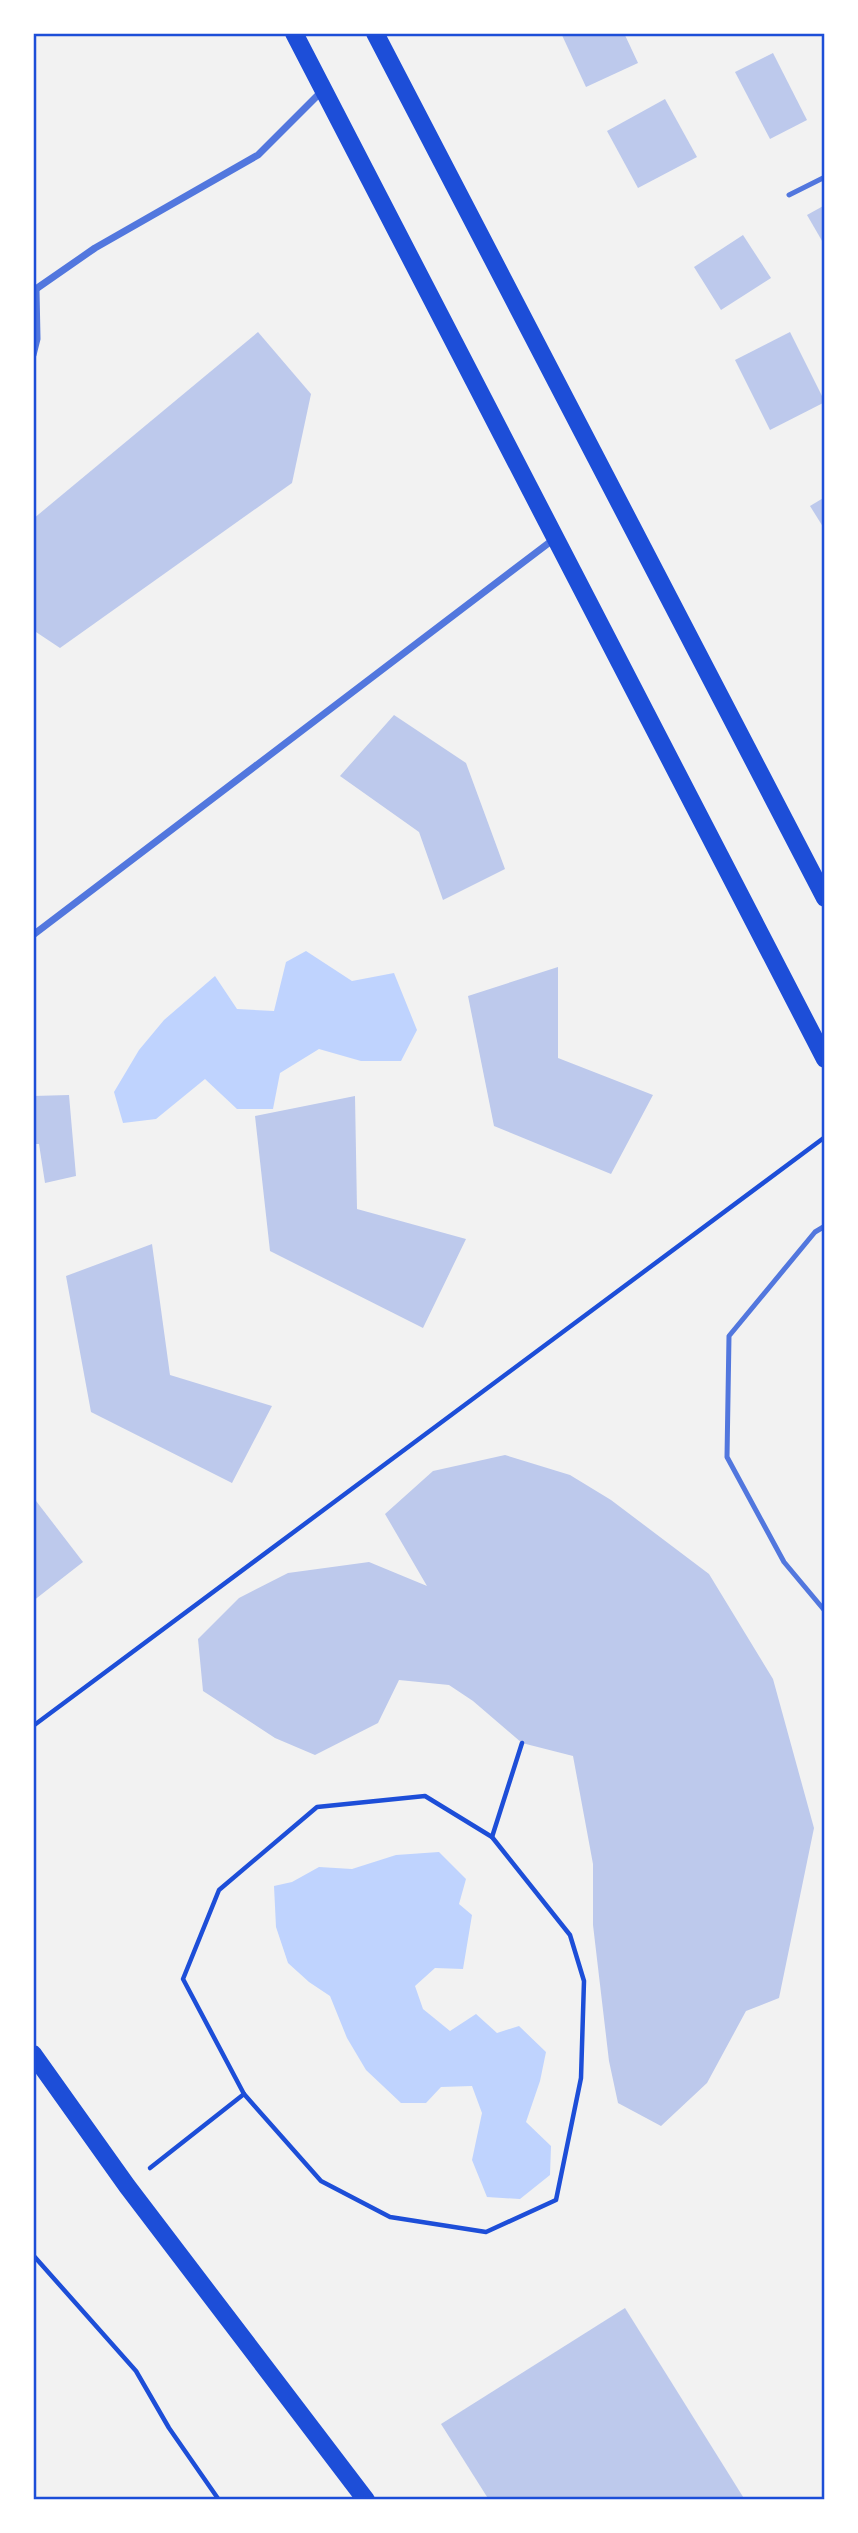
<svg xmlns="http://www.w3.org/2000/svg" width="858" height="2533" font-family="Arial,sans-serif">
  <rect width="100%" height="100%" fill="#f2f2f2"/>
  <g fill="#bfd3fe">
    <polygon points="306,951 352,981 394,973 417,1030 401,1061 361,1061 319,1049 280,1073 273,1109 237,1109 205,1079 156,1119 123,1123 114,1092 139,1050 164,1020 215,976 237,1009 274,1011 286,962"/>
    <polygon points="439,1852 466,1879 459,1904 472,1915 463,1969 435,1968 415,1986 423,2009 450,2031 476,2014 497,2033 519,2026 546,2052 540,2081 526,2122 551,2146 550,2175 520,2199 487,2197 472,2160 482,2113 472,2086 441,2087 426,2103 401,2103 366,2070 347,2038 330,1996 309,1982 288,1963 276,1927 274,1886 292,1882 319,1867 352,1869 396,1855"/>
  </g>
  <g fill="#bdc9ec">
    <polygon points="561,33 624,33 638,63 586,87"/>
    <polygon points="773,53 807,120 770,139 735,72"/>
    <polygon points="665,99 697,157 638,188 607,131"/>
    <polygon points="825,205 825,246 807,215"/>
    <polygon points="743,235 771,278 721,310 694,267"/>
    <polygon points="258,332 311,394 292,483 60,648 33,630 33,519"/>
    <polygon points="790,332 825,402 770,430 735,360"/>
    <polygon points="825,497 825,530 810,506"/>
    <polygon points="394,715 466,763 505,869 443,900 419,832 340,776"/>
    <polygon points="558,967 558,1058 653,1095 611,1174 494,1126 468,996"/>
    <polygon points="69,1095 76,1176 45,1183 39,1144 33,1144 33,1096"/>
    <polygon points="355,1096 357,1209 466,1239 423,1328 270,1251 255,1116"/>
    <polygon points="152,1244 170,1375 272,1406 232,1483 91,1412 66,1276"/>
    <polygon points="505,1455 570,1475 611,1500 709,1574 773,1679 814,1828 779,1998 746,2011 707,2083 661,2126 618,2103 609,2061 593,1925 593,1864 573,1756 522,1743 473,1701 449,1685 399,1680 378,1723 315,1755 275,1738 203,1691 198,1639 239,1598 288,1573 369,1562 427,1586 385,1514 433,1471"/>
    <polygon points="33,1497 83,1562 33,1601"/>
    <polygon points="625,2308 745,2500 489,2500 441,2424"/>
  </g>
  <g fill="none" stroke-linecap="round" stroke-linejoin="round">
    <g stroke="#1d4ed8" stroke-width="4.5">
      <polyline points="33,1726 825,1137"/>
      <polygon points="425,1796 492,1837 570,1935 584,1981 581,2078 556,2200 486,2232 390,2217 321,2181 244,2094 183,1979 219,1890 317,1807"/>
      <polyline points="492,1837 522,1743"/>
      <polyline points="150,2168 244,2094"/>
      <polyline points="33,2255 136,2371 169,2428 219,2500"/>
    </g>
    <g stroke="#5277de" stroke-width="5">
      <polyline points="789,195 825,177"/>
      <polyline points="825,1226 815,1232 729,1336 727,1457 784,1562 825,1611"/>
    </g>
    <g stroke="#5277de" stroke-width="7">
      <polyline points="33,291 95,248 258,155 323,90"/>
      <polyline points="33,355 37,339 36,289"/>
      <polyline points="33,935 554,539"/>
    </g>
    <g stroke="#1d4ed8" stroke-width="18">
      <polyline points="294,33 825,1059"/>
      <polyline points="375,33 825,898"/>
      <polyline points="33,2054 127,2186 366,2500"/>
    </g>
  </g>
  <rect width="858" height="2533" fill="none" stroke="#ffffff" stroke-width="70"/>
  <rect x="35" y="35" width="788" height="2463" fill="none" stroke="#1d4ed8" stroke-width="2.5"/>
</svg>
